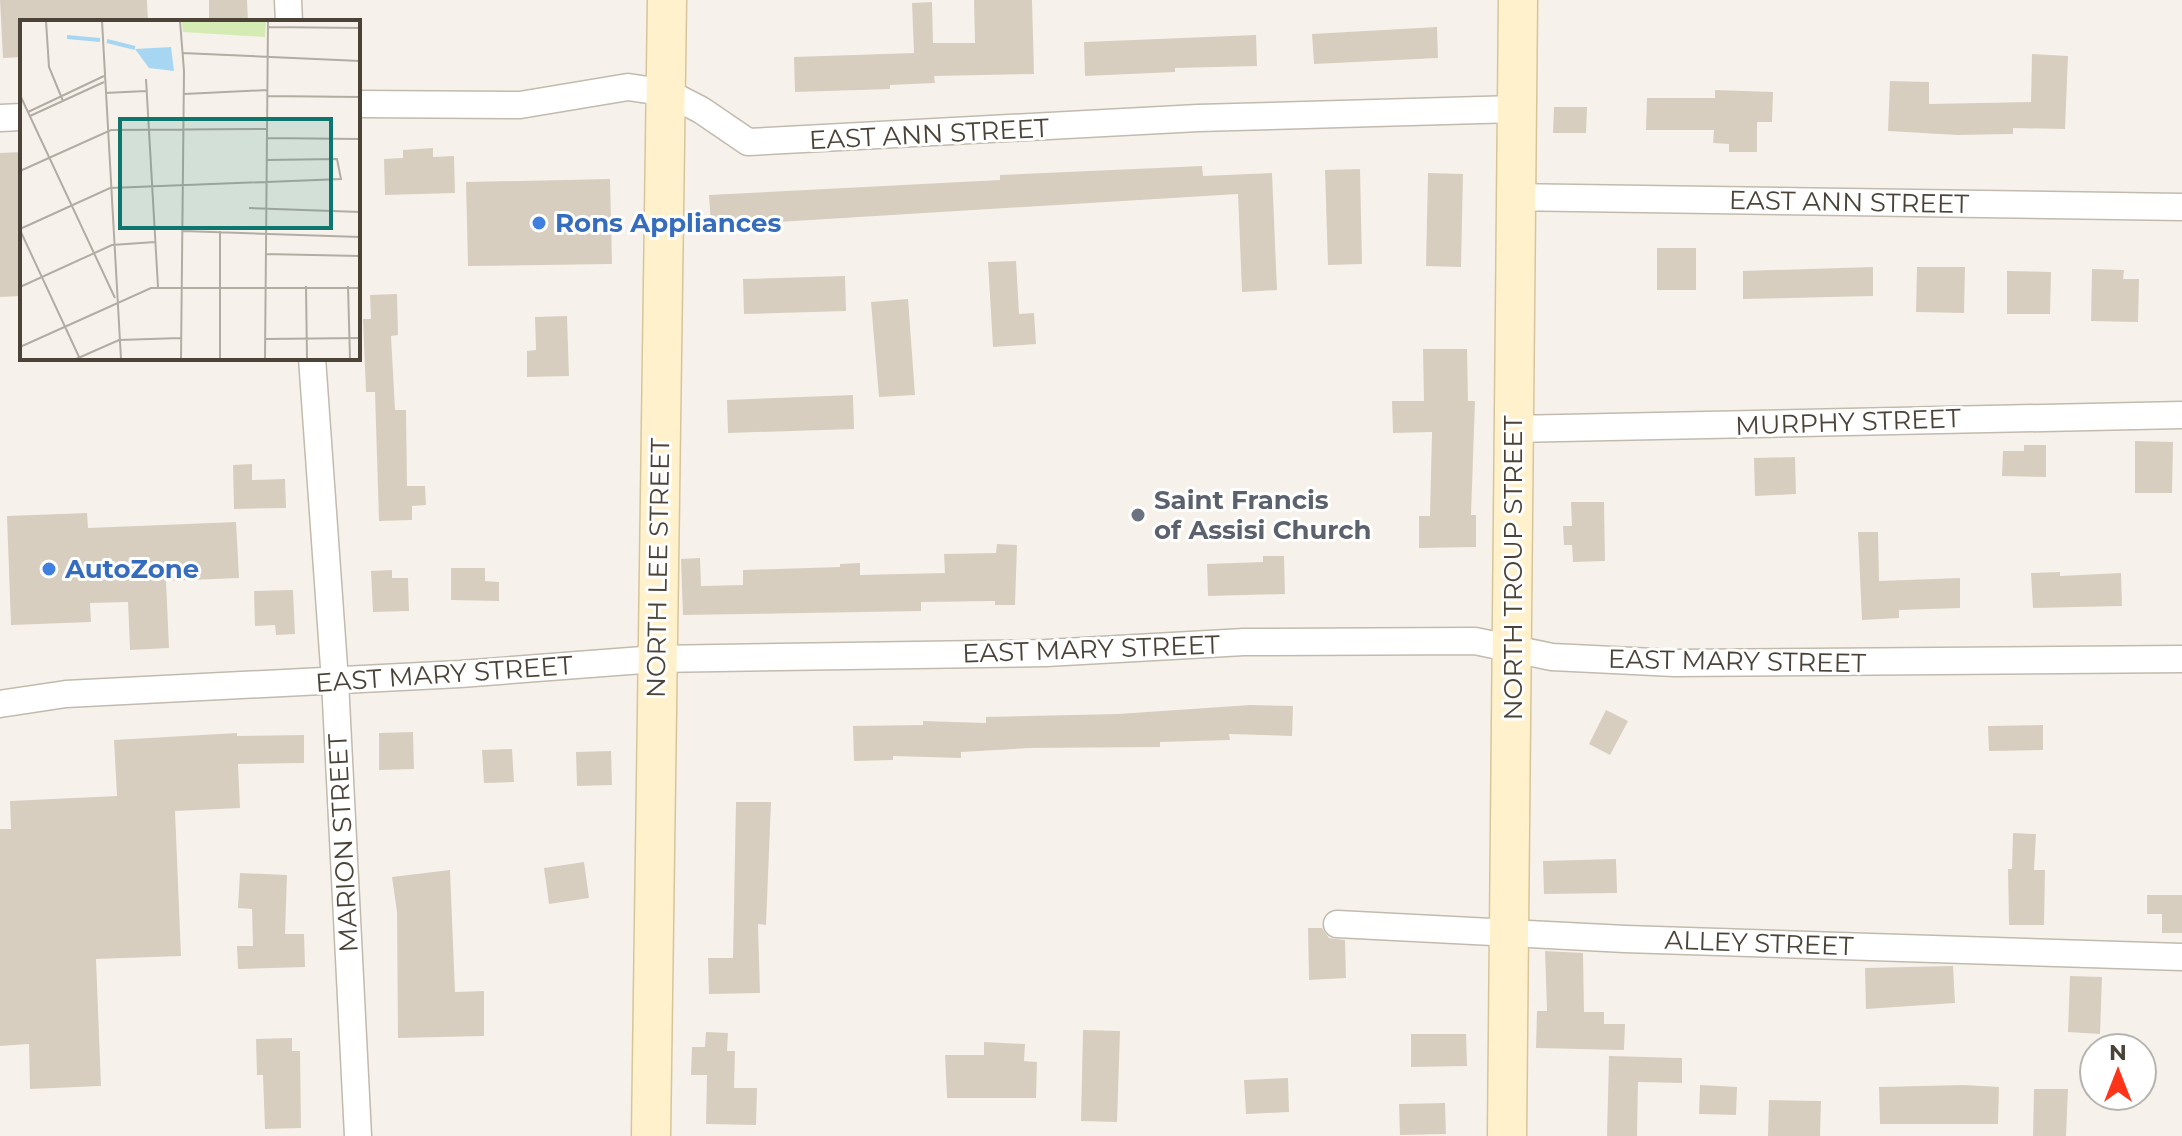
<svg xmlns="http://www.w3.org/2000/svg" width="2182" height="1136" font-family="Montserrat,sans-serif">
  <rect width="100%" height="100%" fill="#f6f2eb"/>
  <g fill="#d8cec0">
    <polygon points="0,0 147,0 148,22 22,22 22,57 3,58"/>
    <polygon points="209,0 247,0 248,22 209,22"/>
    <polygon points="974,0 1032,0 1034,74 934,76 935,83 890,85 890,89 795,92 794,57 914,53 912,3 932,2 933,43 975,43"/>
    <polygon points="1437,27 1438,58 1314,64 1312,34"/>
    <polygon points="1256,35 1257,66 1175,68 1175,72 1085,76 1084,42"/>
    <polygon points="2032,54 2068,56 2065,129 2013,128 2013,134 1957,135 1888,131 1890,81 1929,82 1929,104 2031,102"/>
    <polygon points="1715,90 1773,92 1772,122 1757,122 1757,152 1729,152 1729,144 1713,143 1714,130 1646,130 1647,98 1715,98"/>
    <polygon points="1554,107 1587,107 1586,133 1553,133"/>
    <polygon points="433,148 433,157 454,156 455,193 385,195 384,159 403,158 403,150"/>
    <polygon points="22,152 22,296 0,297 0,153"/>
    <polygon points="1202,166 1203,176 1272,173 1277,290 1242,292 1238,194 711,226 709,195 1000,180 1000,175"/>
    <polygon points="1360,169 1362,264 1328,265 1325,170"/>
    <polygon points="1428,173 1463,174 1461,267 1426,266"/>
    <polygon points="610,179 612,264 468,266 466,182"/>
    <rect x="1657" y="248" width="39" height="42"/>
    <polygon points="1016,261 1019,314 1034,313 1036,344 993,347 988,262"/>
    <polygon points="1873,267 1873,296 1743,299 1743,271"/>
    <polygon points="1917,267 1965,267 1964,313 1916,312"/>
    <polygon points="2092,269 2124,270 2123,279 2139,279 2138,322 2091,321"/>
    <polygon points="2007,271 2051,272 2050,314 2007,314"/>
    <polygon points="845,276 846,311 744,314 743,279"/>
    <polygon points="397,294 398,335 391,336 395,410 406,410 407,486 425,486 426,505 412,506 412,520 379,521 375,392 366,392 363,319 371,319 370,295"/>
    <polygon points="908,299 915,395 879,397 871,302"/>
    <polygon points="567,316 569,376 527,377 527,351 536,350 535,317"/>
    <polygon points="1423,349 1467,349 1468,401 1475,401 1471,515 1476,515 1476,547 1419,548 1419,516 1430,516 1432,432 1393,433 1392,401 1424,401"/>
    <polygon points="853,395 854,429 728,433 727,400"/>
    <polygon points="2135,441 2173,442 2172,493 2135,493"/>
    <polygon points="2024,445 2046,445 2046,477 2002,476 2003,451 2024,451"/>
    <polygon points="1795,457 1796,494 1755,496 1754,458"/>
    <polygon points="252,464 252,480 285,479 286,508 234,509 233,465"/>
    <polygon points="1571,502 1604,502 1605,561 1573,562 1572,545 1564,545 1563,526 1572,526"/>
    <polygon points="87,513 88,528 236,522 239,578 166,581 169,648 130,650 128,602 90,603 91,622 11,625 7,516"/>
    <polygon points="1858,532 1878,532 1879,581 1960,578 1960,608 1899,610 1899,618 1862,620"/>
    <polygon points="997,544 1017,545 1015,605 995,605 995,601 921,602 921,611 683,615 681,559 700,558 701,586 743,585 743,570 840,567 840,564 860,563 860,575 945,573 944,554 996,553"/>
    <polygon points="1263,556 1284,556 1285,594 1208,596 1207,564 1263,562"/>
    <polygon points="451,568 485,568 485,581 499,582 499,601 451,600"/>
    <polygon points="392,570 392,578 408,578 409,611 373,612 371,571"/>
    <polygon points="2060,572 2060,576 2121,573 2122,606 2033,608 2031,573"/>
    <polygon points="293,590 295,634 276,635 275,625 255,626 254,591"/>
    <polygon points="1250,705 1293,706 1292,736 1229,734 1230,740 1160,742 1160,747 1029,748 961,752 961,758 893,756 893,760 854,761 853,726 923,725 923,721 986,723 986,717 1118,714"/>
    <polygon points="1606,710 1628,721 1610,755 1589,744"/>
    <polygon points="2043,725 2043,750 1989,751 1988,726"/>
    <polygon points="413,732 414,769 379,770 379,733"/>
    <polygon points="237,733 237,736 304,735 304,763 238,764 240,808 175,811 181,956 96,959 101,1086 30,1089 29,1044 0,1046 0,829 11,829 10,801 117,796 114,740"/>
    <polygon points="512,749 514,782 484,783 482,750"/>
    <polygon points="611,751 612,785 577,786 576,752"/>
    <polygon points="736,802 771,802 766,925 758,924 760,993 709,994 708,958 733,958"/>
    <polygon points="2013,833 2036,834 2034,870 2045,870 2044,925 2009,925 2008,869 2012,869"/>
    <polygon points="1616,859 1617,893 1544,894 1543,861"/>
    <polygon points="584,862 589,898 549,904 544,868"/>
    <polygon points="450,870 455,992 484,991 484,1036 398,1038 397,912 392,877"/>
    <polygon points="240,873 287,875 285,934 304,934 305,967 238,969 237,946 253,946 252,909 238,908"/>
    <polygon points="2147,895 2182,895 2182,933 2162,933 2162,914 2147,914"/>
    <polygon points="1308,928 1322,928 1329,938 1345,940 1346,978 1309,980"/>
    <polygon points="1545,951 1583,953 1584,1012 1604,1012 1604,1024 1625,1024 1624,1050 1536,1048 1537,1011 1547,1011"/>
    <polygon points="1953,966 1955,1003 1866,1009 1865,968"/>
    <polygon points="2070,976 2102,977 2100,1034 2068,1032"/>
    <polygon points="1083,1030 1120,1031 1117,1122 1081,1121"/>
    <polygon points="706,1032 728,1033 727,1051 735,1051 734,1088 757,1088 756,1125 706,1124 707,1075 691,1075 692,1047 705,1047"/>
    <polygon points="1411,1034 1466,1034 1467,1066 1411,1067"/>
    <polygon points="292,1038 292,1051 300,1051 301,1128 265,1129 263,1075 257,1075 256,1039"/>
    <polygon points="984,1042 1025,1044 1024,1061 1037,1062 1036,1098 947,1098 945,1055 984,1055"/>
    <polygon points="1609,1056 1682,1058 1682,1083 1638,1082 1637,1136 1607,1136"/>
    <polygon points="1288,1078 1289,1112 1246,1114 1244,1080"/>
    <polygon points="1700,1085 1737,1087 1736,1115 1699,1114"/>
    <polygon points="1964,1085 1999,1087 1998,1124 1880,1124 1879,1087"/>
    <polygon points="2034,1089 2068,1089 2066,1136 2033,1136"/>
    <polygon points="1769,1100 1821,1101 1820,1136 1768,1136"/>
    <polygon points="1445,1103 1446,1134 1400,1135 1399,1104"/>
  </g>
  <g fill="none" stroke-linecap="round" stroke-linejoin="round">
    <g stroke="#c2baad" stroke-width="29">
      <g id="street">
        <polyline points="288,0 289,22"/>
        <polyline points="358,104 520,105 628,87 668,93 701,110 748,142 1198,118 1516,109"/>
        <polyline points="0,118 22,117"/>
        <polyline points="1515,197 2182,207"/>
        <polyline points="312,358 335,681 358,1136"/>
        <polyline points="1513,429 2182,415"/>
        <polyline points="0,704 66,694 460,674 656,659 1046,653 1244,642 1475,641 1552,657 1674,663 2182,659"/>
        <polyline points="1337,924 1625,939 2182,957"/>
      </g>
    </g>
    <g stroke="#d7c59a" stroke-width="41">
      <g id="secondary">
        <polyline points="651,1136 667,0"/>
        <polyline points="1507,1136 1518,0"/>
      </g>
    </g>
    <use href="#street" stroke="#fff" stroke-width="26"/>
    <use href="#secondary" stroke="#fff1cc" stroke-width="38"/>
  </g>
  <g fill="#3f7fe0" stroke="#fff" stroke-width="3">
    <circle cx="539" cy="223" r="8"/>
    <circle cx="49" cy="569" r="8"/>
  </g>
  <circle fill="#6b7280" stroke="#fff" stroke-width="3" cx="1138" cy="515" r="8"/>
  <g text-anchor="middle" stroke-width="6" stroke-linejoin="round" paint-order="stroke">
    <g font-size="26" fill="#4b4338" stroke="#fff">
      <text transform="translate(929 134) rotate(-3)" y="9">EAST ANN STREET</text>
      <text transform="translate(1849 202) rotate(1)" y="9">EAST ANN STREET</text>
      <text transform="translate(1848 422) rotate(-2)" y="9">MURPHY STREET</text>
      <text transform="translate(658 568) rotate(-89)" y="9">NORTH LEE STREET</text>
      <text transform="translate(1513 568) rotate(-90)" y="9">NORTH TROUP STREET</text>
      <text transform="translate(1091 649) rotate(-2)" y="9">EAST MARY STREET</text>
      <text transform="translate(1737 661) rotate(1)" y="9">EAST MARY STREET</text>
      <text transform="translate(444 674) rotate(-4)" y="9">EAST MARY STREET</text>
      <text transform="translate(343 843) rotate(-93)" y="9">MARION STREET</text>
      <text transform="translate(1759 943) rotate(2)" y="9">ALLEY STREET</text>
    </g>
    <g font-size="26" font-weight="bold" fill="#366cbe" stroke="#fff" text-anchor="start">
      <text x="555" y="232">Rons Appliances</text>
      <text x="65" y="578">AutoZone</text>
    </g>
    <g font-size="26" font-weight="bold" fill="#5b616d" stroke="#fff" text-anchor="start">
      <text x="1154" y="509">Saint Francis<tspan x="1154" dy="30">of Assisi Church</tspan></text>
    </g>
  </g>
  <g transform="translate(20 20)">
    <rect width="340" height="340" fill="#f6f2eb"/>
    <path d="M 162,1 L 246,1 L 245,17 L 163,12 Z" fill="#d4ebb3"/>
    <path d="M 151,27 L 154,51 L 129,48 L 115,29 Z" fill="#a7d6f3"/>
    <path fill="none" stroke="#a7d6f3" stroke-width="4" d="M 47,17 L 80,20M 87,21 L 115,28"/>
    <path fill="none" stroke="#b2aca3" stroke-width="2" d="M 26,1 L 29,47 L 43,81M 82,1 L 101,339M 160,1 L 164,51 L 161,339M 248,7 L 340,8M 162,33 L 340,41M 126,59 L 138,267M 85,73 L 126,71M 164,74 L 247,70M 0,75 L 95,278M 247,76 L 340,77M 8,92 L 84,56M 10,96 L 84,62M 246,118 L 340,119M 0,151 L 91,110 L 246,109M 229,188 L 340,192M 0,209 L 90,168 L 321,159 L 317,139 L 246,140M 0,210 L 60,339M 163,211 L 340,217M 245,234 L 340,236M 286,266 L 287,339M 328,266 L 330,339M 0,267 L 92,225 L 135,222M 245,319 L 340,318M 0,327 L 131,268 L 340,268M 56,339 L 99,320 L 161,318M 200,339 L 200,211M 245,339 L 248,1"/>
    <path fill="#0f766e" fill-opacity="0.15" stroke="#0f766e" stroke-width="4" d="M 100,99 L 311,99 L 311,208 L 100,208 Z"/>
    <rect width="340" height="340" fill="none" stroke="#4b4338" stroke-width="4"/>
  </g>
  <g transform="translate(2118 1072)"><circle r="38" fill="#ffffff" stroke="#b7b4af" stroke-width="2"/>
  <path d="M0-6L14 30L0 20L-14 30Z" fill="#ff3419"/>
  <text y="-12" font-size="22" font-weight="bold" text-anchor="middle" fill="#4b4338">N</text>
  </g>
</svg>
